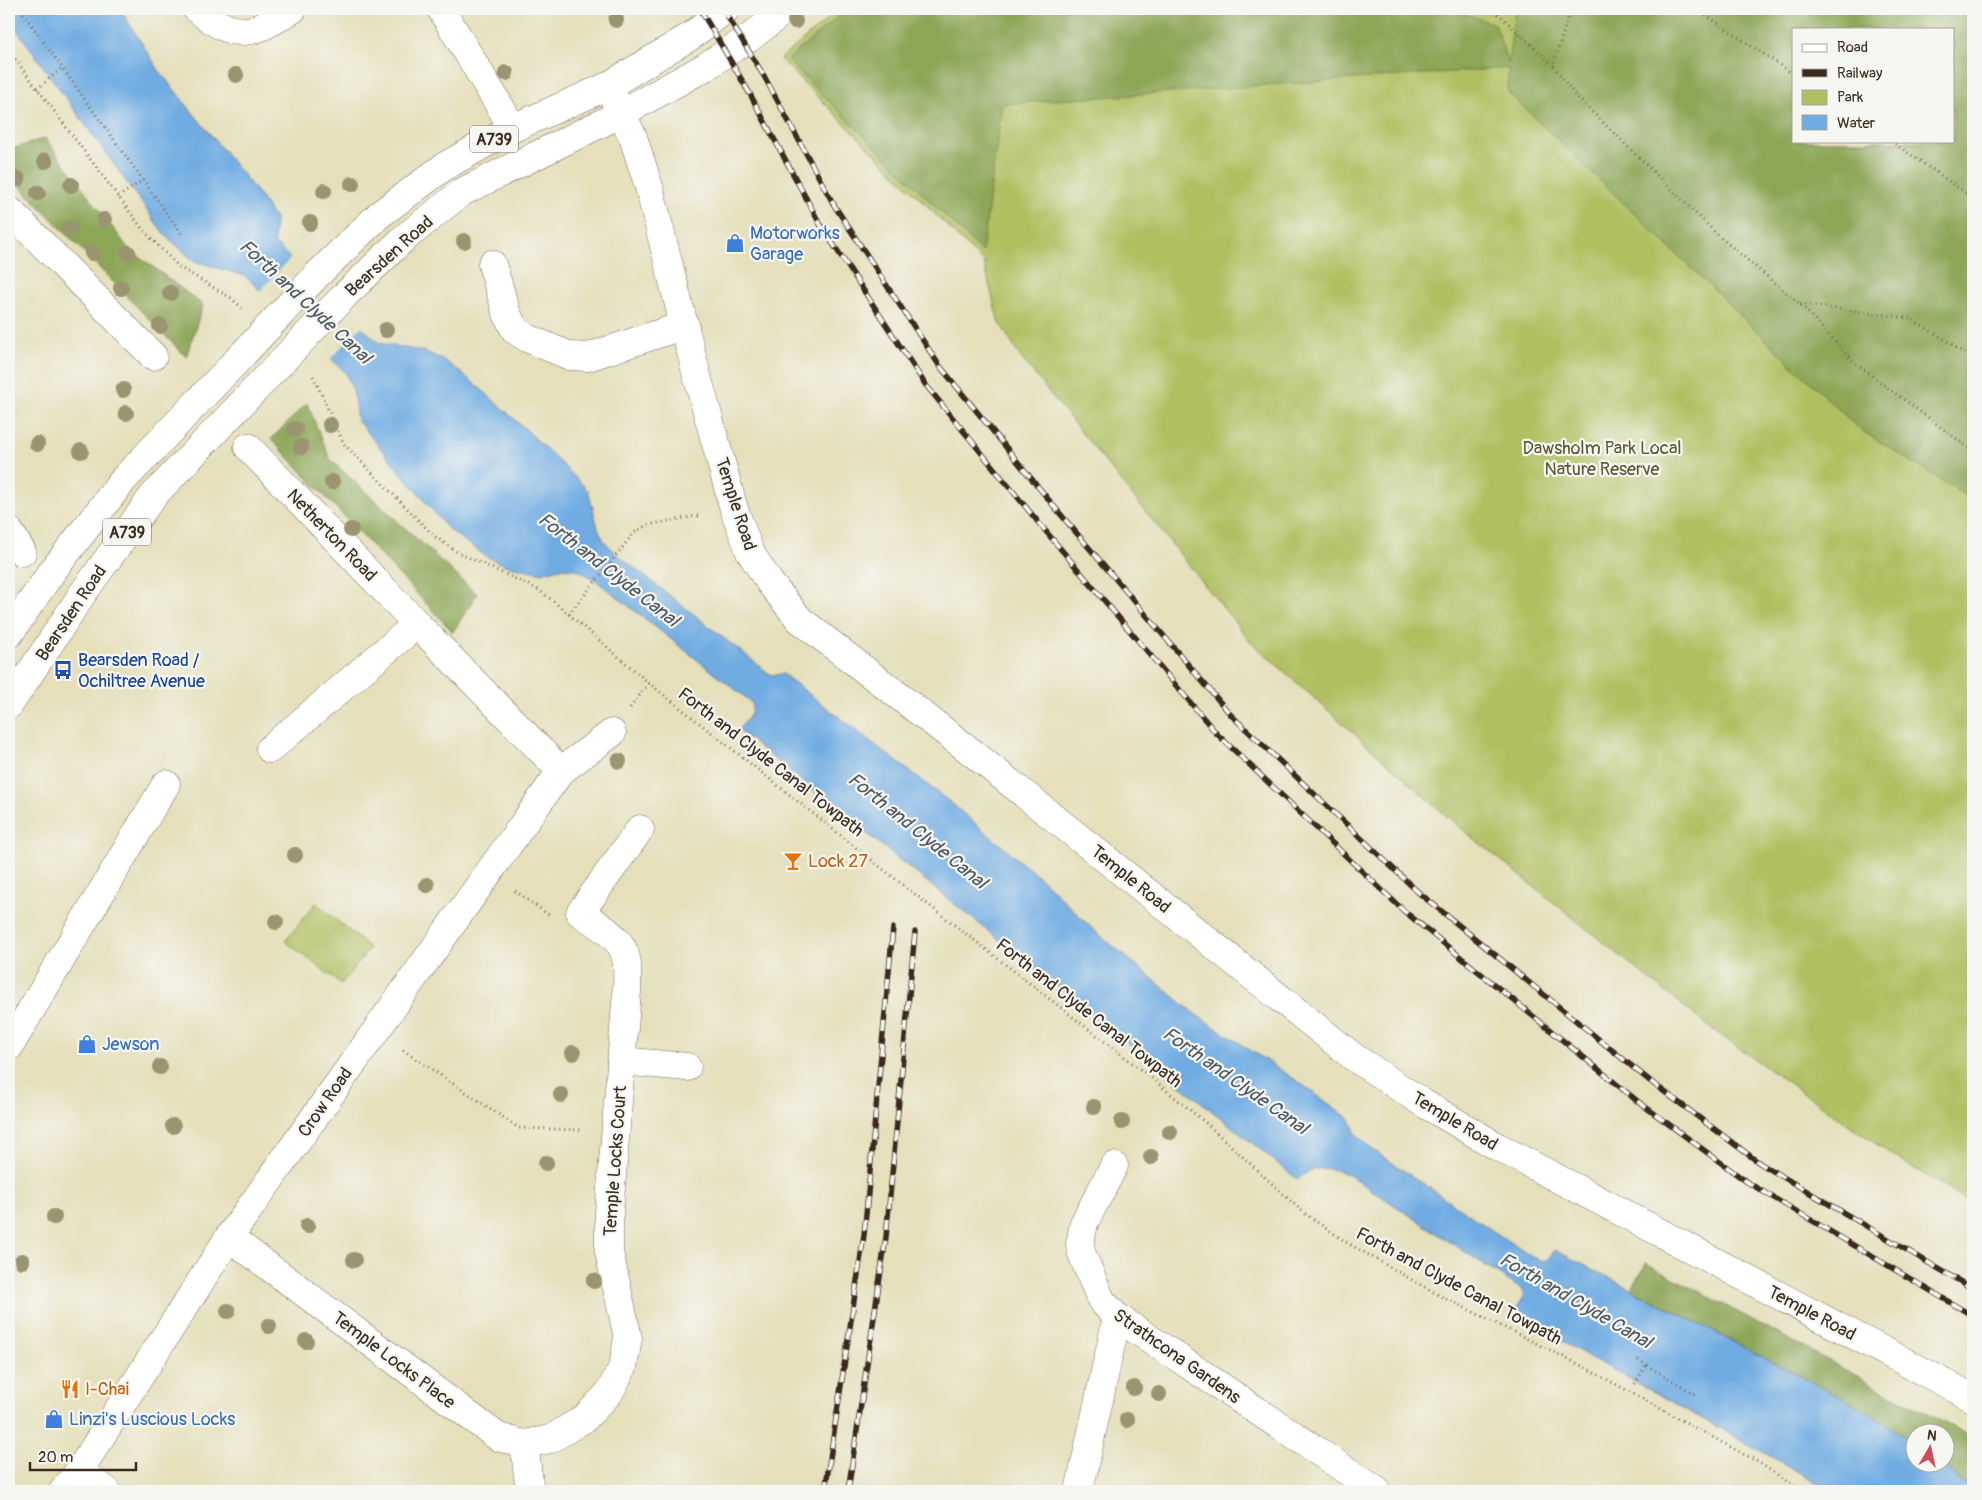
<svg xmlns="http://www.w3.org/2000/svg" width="1982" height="1500" font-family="Pangolin,sans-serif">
  <rect width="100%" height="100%" fill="#f6f6f2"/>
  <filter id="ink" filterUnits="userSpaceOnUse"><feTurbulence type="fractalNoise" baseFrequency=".02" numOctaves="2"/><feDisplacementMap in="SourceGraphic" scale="10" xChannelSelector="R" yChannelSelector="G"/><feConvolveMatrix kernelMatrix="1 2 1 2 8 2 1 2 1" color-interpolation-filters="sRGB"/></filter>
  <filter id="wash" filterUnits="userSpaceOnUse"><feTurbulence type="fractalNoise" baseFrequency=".0096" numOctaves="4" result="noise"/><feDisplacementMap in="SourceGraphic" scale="20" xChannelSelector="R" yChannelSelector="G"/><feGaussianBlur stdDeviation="1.12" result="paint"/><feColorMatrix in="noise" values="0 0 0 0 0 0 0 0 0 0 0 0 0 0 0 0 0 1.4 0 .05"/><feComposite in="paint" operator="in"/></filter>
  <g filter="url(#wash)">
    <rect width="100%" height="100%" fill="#e5dfba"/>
    <g fill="#b0bf61" stroke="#767440" fill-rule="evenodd">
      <path d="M 840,9 L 1973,9 L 1973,1204 L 1892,1155 L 1713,1030 L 1458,826 L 1250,641 L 1018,354 L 998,320 L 984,263 L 780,59 ZM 1793,29 L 1953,29 L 1953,141 L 1793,141 Z"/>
      <polygon points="316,903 370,948 341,984 285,941"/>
    </g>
    <g fill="#8ca657" stroke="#64683a" fill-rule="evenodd">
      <path d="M 847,9 L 1322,9 L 1456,11 L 1495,24 L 1508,64 L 1515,9 L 1973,9 L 1973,500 L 1859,429 L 1508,92 L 1508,68 L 1002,104 L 982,252 L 787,60 ZM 1793,29 L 1953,29 L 1953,141 L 1793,141 Z"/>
      <polygon points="45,138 128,248 203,305 186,357 9,175 9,141 15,148"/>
      <polygon points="307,403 330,459 477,594 453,632 271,439"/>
      <polygon points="1646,1263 1973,1438 1973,1491 1941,1463 1944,1462 1944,1432 1914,1432 1914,1442 1854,1404 1632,1289"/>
    </g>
    <path fill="#70ace2" stroke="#566b80" d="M 9,9 L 120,9 L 160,72 L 260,196 L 275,219 L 274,242 L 314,283 L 379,343 L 426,352 L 447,362 L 480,388 L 531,434 L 588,490 L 598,528 L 603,539 L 614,552 L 771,675 L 783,674 L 951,803 L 1045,882 L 1095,931 L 1195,1014 L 1296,1080 L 1350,1119 L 1356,1134 L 1369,1147 L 1532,1257 L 1543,1261 L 1548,1259 L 1555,1250 L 1854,1404 L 1914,1442 L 1914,1462 L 1941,1463 L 1971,1491 L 1829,1491 L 1790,1467 L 1513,1315 L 1523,1298 L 1523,1293 L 1521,1289 L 1349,1175 C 1331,1167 1312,1164 1298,1180 L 738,730 C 745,721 757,712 750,701 L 594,579 L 576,569 L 559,568 L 542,573 L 505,565 L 487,557 L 449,530 L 357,420 L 353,390 L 345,372 L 245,276 L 194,261 L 164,234 L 9,19 Z"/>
    <polygon fill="#e5dfba" points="292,257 363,325 329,360 258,293"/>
  </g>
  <g filter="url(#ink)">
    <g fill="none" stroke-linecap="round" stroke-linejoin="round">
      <g stroke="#766955" stroke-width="29">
        <g id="minor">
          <path d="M 197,9 C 236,42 252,35 293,9"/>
          <polyline points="441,9 513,128"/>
          <polyline points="608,86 633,137 649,187 696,372 734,509 750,552 770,583 800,620 974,754 1355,1058 1423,1103 1498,1147 1973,1398"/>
          <polyline points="9,210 153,356"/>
          <polyline points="492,264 507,314 515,330 527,338 570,356 588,357 685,325"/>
          <polyline points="248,447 417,624"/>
          <polyline points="9,531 22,552"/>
          <polyline points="270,749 417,624 561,771"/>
          <polyline points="9,1047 166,784"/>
          <polyline points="621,1061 687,1067"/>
          <polyline points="1114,1166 1084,1223 1080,1244 1082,1254 1101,1300 1117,1317 1377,1491"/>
          <polyline points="229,1237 498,1437 524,1444 530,1491"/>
          <path d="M 524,1444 L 551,1439 L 585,1418 L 609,1393 L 623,1367 L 628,1338 L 609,1252 L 609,1212 L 627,991 C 627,979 629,964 624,952 C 619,936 594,922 580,913 L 640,829"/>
          <polyline points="79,1471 107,1491"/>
          <polyline points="63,1491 79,1471 229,1237 561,771 612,733"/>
          <polyline points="1079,1491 1117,1317"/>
        </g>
      </g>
      <g stroke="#766955" stroke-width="29">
        <g id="major">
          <polyline points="319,273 379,215 445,166 513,128 608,86 691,36 726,9"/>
          <polyline points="344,296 402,240 462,192 622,113 705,67 752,36 786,9"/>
          <polyline points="9,634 51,573 124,479 244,353"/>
          <polyline points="9,705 83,593 153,496 268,376"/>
        </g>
      </g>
      <g stroke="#766955" stroke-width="3" stroke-dasharray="1 4" stroke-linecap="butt">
        <polyline points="20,9 181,233"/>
        <polyline points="1571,9 1553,65 1575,95 1721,238 1800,304 1856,364 1973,451"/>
        <polyline points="1697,9 1793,74"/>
        <polyline points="1494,10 1553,65"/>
        <polyline points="9,51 144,231 179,267 231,298 242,308"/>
        <polyline points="37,89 62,68"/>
        <polyline points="1891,141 1973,198"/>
        <polyline points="118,197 143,180"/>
        <polyline points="1800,304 1909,318 1941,337 1973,359"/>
        <polyline points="313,376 344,444 434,536 457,552 537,589 552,600 649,683 903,885 1149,1076 1207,1124 1304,1213 1346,1242 1435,1293 1588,1369 1758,1462 1802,1491"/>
        <polyline points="569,614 634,533 647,525 702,515"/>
        <polyline points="630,708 649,683"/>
        <polyline points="515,891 549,915"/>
        <polyline points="403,1050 519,1128 583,1130"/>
        <polyline points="1638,1360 1695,1394"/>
        <polyline points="1635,1384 1646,1365"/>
      </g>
      <use href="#minor" stroke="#fff" stroke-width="28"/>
      <use href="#major" stroke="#fff" stroke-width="28"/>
      <g stroke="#3b2a1e" stroke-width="5.5">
        <g id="rail">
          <polyline points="700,9 750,94 820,224 925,384 1043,528 1217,734 1404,911 1636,1100 1747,1182 1973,1316"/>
          <polyline points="723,9 764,76 834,205 939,365 1057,510 1231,715 1418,892 1650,1081 1761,1164 1973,1289"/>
          <polyline points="825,1491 864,1235 893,928"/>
          <polyline points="848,1491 886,1237 915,932"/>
        </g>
      </g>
      <use href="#rail" stroke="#f6f6f2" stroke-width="4" stroke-dasharray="11" stroke-linecap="butt"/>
      <g stroke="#766955" stroke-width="29" stroke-linecap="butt">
        <g id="major-bridge">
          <polyline points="244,353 319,273"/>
          <polyline points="268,376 344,296"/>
        </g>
      </g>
      <use href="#major-bridge" stroke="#fff" stroke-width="28"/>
    </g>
    <g fill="#9b946f">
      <circle cx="616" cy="20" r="8"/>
      <circle cx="795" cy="21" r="8"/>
      <circle cx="506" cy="73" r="8"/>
      <circle cx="236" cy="75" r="8"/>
      <circle cx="45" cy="161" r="8"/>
      <circle cx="18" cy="179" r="8"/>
      <circle cx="352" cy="184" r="8"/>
      <circle cx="71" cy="185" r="8"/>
      <circle cx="324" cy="191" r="8"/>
      <circle cx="38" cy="193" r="8"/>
      <circle cx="104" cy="220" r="8"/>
      <circle cx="310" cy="223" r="8"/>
      <circle cx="69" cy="229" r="8"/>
      <circle cx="464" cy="241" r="8"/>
      <circle cx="92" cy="253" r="8"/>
      <circle cx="128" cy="253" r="8"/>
      <circle cx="121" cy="288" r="8"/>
      <circle cx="170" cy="293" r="8"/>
      <circle cx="160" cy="326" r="8"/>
      <circle cx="386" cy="330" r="8"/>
      <circle cx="123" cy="390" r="8"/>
      <circle cx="126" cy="413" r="8"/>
      <circle cx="330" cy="425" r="8"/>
      <circle cx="295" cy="429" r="8"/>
      <circle cx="37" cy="444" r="8"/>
      <circle cx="301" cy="447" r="8"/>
      <circle cx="81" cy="451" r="8"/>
      <circle cx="332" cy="482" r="8"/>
      <circle cx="351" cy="530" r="8"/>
      <circle cx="619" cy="761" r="8"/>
      <circle cx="295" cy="855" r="8"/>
      <circle cx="427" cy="885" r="8"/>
      <circle cx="276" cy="922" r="8"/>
      <circle cx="573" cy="1053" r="8"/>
      <circle cx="160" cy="1067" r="8"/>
      <circle cx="561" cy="1095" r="8"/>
      <circle cx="1094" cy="1107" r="8"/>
      <circle cx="1122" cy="1122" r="8"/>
      <circle cx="173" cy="1126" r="8"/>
      <circle cx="1170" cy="1132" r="8"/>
      <circle cx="1151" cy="1157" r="8"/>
      <circle cx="546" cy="1163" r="8"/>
      <circle cx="54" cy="1217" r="8"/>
      <circle cx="307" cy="1226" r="8"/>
      <circle cx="354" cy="1260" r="8"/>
      <circle cx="22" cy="1261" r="8"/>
      <circle cx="594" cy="1281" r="8"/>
      <circle cx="228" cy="1311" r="8"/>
      <circle cx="269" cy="1326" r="8"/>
      <circle cx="306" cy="1341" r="8"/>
      <circle cx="1134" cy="1388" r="8"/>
      <circle cx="1159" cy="1394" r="8"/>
      <circle cx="1127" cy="1420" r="8"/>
    </g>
  </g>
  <defs>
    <g id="shop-bare" transform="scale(1.5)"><path d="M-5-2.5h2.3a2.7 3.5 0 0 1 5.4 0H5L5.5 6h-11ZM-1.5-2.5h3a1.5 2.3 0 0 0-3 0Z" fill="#3f7fe0" stroke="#f6f6f2" stroke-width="2.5" paint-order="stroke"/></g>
    <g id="bus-bare" transform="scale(1.5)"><path d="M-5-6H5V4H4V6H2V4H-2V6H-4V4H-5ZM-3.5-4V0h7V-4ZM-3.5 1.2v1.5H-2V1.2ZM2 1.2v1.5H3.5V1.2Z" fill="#1a4fb4" stroke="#f6f6f2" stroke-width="2.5" paint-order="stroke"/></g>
    <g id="bar-bare" transform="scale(1.5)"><path d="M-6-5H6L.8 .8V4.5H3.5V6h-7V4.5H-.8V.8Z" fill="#e8710a" stroke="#f6f6f2" stroke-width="2.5" paint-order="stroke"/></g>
    <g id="restaurant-bare" transform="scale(1.5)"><path d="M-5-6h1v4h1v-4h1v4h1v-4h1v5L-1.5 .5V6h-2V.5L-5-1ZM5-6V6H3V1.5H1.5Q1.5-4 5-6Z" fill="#e8710a" stroke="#f6f6f2" stroke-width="2.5" paint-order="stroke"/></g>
  </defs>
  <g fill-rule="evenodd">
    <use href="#shop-bare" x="735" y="243"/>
    <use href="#bus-bare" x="63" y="670"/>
    <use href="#bar-bare" x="793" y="861"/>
    <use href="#shop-bare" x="87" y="1044"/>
    <use href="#restaurant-bare" x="70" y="1389"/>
    <use href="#shop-bare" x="54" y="1419"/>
  </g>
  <g text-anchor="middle" stroke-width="4.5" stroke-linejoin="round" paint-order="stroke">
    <g fill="#f6f6f2" stroke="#73675e" stroke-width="1">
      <rect x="470" y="125.5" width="48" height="27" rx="4"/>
      <rect x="103" y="518.5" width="48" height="27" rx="4"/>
    </g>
    <g font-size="16" font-weight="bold" fill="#3b2a1e">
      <text x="494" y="145">A739</text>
      <text x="127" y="538">A739</text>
    </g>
    <g font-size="18" fill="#366cbe" stroke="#f6f6f2" text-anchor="start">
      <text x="750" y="239">Motorworks<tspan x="750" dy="21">Garage</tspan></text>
      <text x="102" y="1050">Jewson</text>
      <text x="69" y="1425">Linzi's Luscious Locks</text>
    </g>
    <g font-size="18" fill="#3b2a1e" stroke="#f6f6f2">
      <text transform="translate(389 256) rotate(-42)" y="6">Bearsden Road</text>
      <text transform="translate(736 504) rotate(72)" y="6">Temple Road</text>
      <text transform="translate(332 535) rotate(46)" y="6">Netherton Road</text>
      <text transform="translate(71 613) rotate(-56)" y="6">Bearsden Road</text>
      <text transform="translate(771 762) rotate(38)" y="6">Forth and Clyde Canal Towpath</text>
      <text transform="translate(1131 879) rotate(39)" y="6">Temple Road</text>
      <text transform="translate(1089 1013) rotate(38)" y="6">Forth and Clyde Canal Towpath</text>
      <text transform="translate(325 1102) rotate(-55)" y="6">Crow Road</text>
      <text transform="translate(1455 1121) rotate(31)" y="6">Temple Road</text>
      <text transform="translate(615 1161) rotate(-86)" y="6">Temple Locks Court</text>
      <text transform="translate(1459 1286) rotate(28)" y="6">Forth and Clyde Canal Towpath</text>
      <text transform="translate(1812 1313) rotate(28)" y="6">Temple Road</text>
      <text transform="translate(1177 1356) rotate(35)" y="6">Strathcona Gardens</text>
      <text transform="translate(394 1360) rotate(37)" y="6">Temple Locks Place</text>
    </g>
    <g font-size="18" fill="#5e5732" stroke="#f6f6f2">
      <text x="1602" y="454">Dawsholm Park Local<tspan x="1602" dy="21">Nature Reserve</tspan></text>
    </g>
    <g font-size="18" fill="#164399" stroke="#f6f6f2" text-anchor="start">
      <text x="78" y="666">Bearsden Road /<tspan x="78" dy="21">Ochiltree Avenue</tspan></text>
    </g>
    <g font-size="18" fill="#c56008" stroke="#f6f6f2" text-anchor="start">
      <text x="808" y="867">Lock 27</text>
      <text x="85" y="1395">I-Chai</text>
    </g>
    <g font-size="19" font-style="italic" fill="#4e5863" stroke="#f6f6f2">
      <text transform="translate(306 301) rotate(43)" y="7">Forth and Clyde Canal</text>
      <text transform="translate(609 569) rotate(38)" y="7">Forth and Clyde Canal</text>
      <text transform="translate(918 830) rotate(39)" y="7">Forth and Clyde Canal</text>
      <text transform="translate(1236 1080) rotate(35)" y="7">Forth and Clyde Canal</text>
      <text transform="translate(1576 1300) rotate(30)" y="7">Forth and Clyde Canal</text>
    </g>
  </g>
  <rect width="1982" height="1500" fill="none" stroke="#f6f6f2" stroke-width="30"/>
  <rect x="1792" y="28" width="162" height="115" fill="#f6f6f2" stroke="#aba49d"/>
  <rect x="1802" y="44" width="25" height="8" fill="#ffffff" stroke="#aba49d"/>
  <text x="1837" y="52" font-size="15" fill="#3b2a1e">Road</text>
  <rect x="1802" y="69" width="25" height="8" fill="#3b2a1e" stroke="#aba49d"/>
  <text x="1837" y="78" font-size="15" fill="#3b2a1e">Railway</text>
  <rect x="1802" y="90" width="25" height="15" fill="#b0bf61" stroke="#aba49d"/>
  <text x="1837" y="102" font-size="15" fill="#3b2a1e">Park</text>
  <rect x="1802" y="115" width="25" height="15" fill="#70ace2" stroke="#aba49d"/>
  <text x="1837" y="128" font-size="15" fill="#3b2a1e">Water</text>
  <g transform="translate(1930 1448) rotate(9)"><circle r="24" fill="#f6f6f2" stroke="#aba49d"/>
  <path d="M0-4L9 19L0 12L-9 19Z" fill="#d1495b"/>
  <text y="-8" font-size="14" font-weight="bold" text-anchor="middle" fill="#3b2a1e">N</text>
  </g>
  <path d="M30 1462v8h106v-8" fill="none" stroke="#3b2a1e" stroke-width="2.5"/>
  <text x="38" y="1462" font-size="15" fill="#3b2a1e" stroke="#f6f6f2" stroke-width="4" paint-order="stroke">20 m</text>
</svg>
